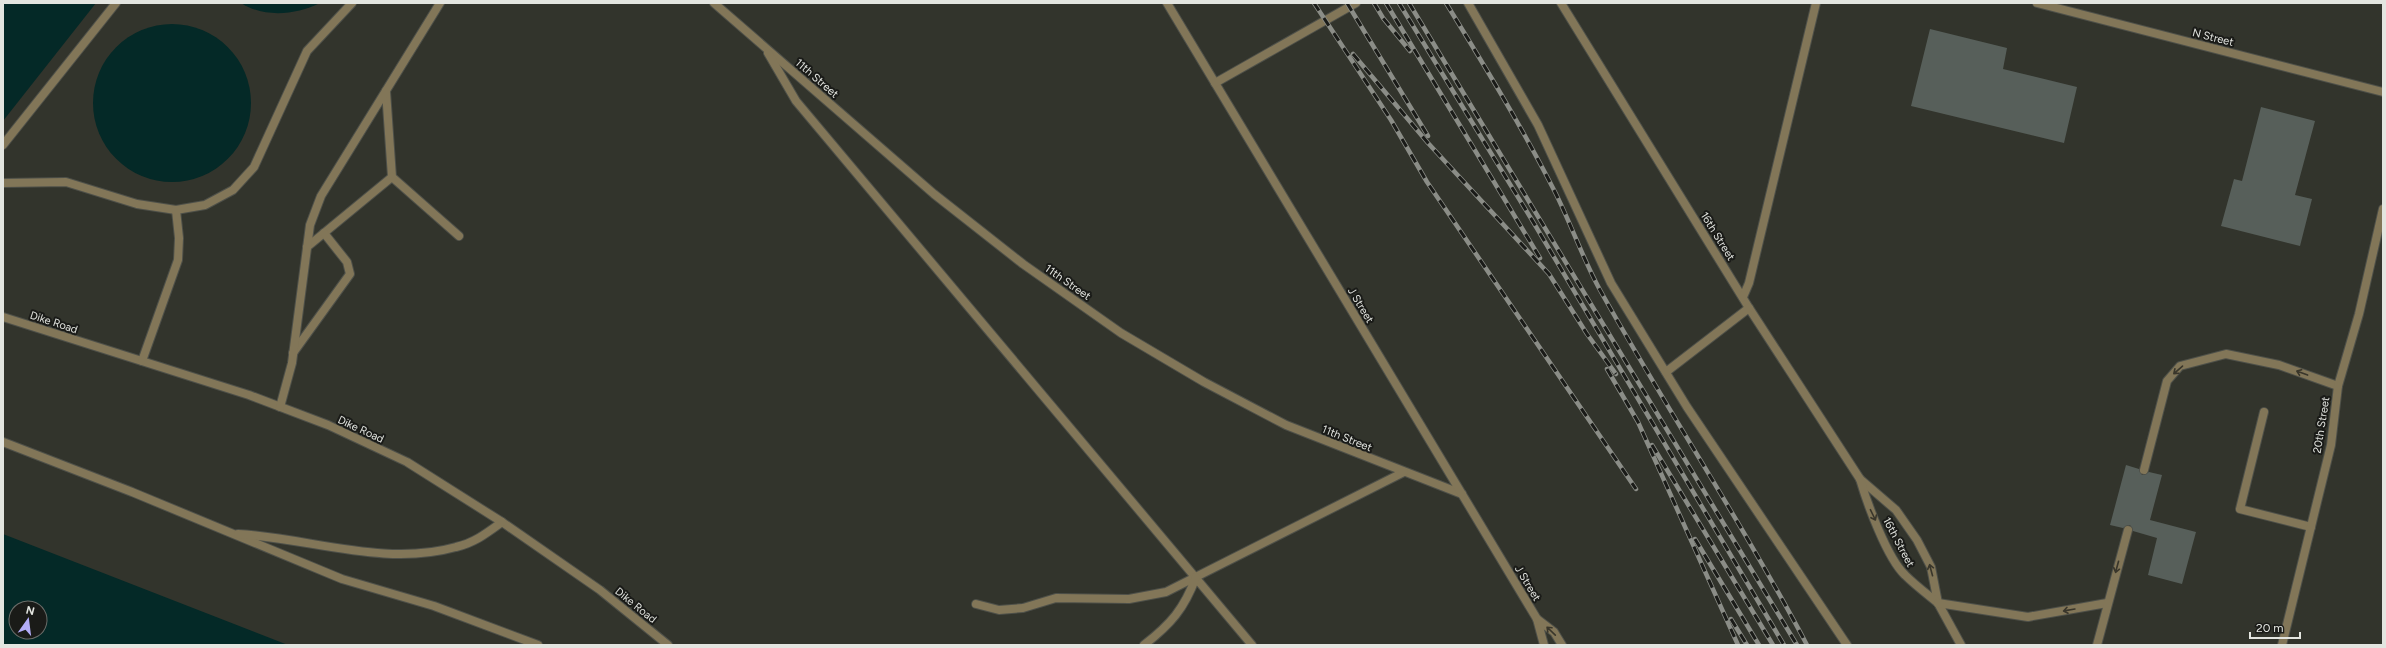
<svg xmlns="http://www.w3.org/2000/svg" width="2386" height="648" font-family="Figtree,sans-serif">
  <rect width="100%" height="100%" fill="#32342c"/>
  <g fill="#042927" fill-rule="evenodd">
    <polygon points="3,3 96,3 3,121"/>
    <path d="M 241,3 L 320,3 C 296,15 264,18 241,3 Z"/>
    <circle cx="172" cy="103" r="79"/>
    <path d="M 3,534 L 288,645 L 3,645 ZM 16,608 L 40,608 L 40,632 L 16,632 Z"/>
  </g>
  <g fill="#575f5a">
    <polygon points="1930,29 2007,48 2003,69 2077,87 2064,143 1911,106"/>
    <polygon points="2261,107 2315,121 2295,195 2312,199 2300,246 2221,226 2234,179 2242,181"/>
    <polygon points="2126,465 2139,469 2142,475 2149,472 2162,475 2150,520 2196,532 2182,584 2148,575 2157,538 2133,531 2130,525 2123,528 2110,525"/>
  </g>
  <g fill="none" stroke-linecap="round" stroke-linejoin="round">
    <g stroke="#4e5049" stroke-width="10">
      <g id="lane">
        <polyline points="714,3 934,194 1023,264 1121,333 1204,382 1286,425 1462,494"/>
        <polyline points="1167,3 1537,619 1544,645"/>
        <polyline points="1468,3 1538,125 1611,283 1687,407 1847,645"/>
        <polyline points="1561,3 1749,308 1860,479 1896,510 1917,540 1931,567 1938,603 1961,645"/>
        <polyline points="2037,3 2383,92"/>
        <polyline points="768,53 796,101 1252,645"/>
        <polyline points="1215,83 1356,3"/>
        <polyline points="386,91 392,177 459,236"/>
        <polyline points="3,145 116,3"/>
        <polyline points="3,183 66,182 137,204 176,210"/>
        <polyline points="307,247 392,177"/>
        <polyline points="1743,297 1749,283 1816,3"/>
        <polyline points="3,317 249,395 328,425 407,462 502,522 600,590 668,645"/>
        <polyline points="293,353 350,274 347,262 324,233"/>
        <polyline points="142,361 178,260 179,238 176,210 205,205 233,190 254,167 307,51 352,3"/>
        <polyline points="1666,372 1749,308"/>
        <polyline points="280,407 292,363 310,225 321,196 440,3"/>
        <polyline points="2264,412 2240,509 2311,527"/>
        <polyline points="3,442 132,492 342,579 434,606 538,645"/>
        <polyline points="2144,470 2167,381 2180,366 2226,354 2279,365 2338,386"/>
        <path d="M 1860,479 C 1867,503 1887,558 1905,575 C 1915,585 1927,594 1938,603"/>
        <path d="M 238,534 C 309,538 385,567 456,547 C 474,543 487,533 502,522"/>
        <polyline points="1938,603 2028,617 2107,603"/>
        <polyline points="976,604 999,610 1023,608 1056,598 1129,599 1166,592 1404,472"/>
        <polyline points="1537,619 1554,632 1562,645"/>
        <path d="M 1144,645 C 1171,624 1184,609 1196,577"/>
        <polyline points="2097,645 2128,530"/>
        <polyline points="2282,645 2331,445 2338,386 2359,314 2383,209"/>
      </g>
    </g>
    <use href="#lane" stroke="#827658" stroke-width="8"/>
    <g stroke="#8b8d87" stroke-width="4.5">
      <g id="rail">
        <polyline points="1314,3 1391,120 1427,182 1636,489"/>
        <polyline points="1347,3 1428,136"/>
        <polyline points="1374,3 1383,18 1410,51"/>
        <polyline points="1386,3 1540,258"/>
        <polyline points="1399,3 1532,220 1784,645"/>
        <polyline points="1409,3 1797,645"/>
        <path d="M 1446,3 C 1484,65 1522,127 1555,192 C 1571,224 1583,259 1600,290 C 1667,410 1743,524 1807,645"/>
        <polyline points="1353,54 1428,143 1549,274 1587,334 1616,374"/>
        <polyline points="1607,369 1638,422 1738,645"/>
        <polyline points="1652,445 1773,645"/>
        <polyline points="1695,539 1759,645"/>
        <polyline points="1731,619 1747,645"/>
      </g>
    </g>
    <use href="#rail" stroke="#1a1b18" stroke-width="3" stroke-dasharray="9" stroke-linecap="butt"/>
  </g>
  <defs><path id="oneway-shaft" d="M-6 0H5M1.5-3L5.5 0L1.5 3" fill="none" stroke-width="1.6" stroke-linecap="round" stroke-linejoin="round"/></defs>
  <g stroke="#39362b">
    <use href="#oneway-shaft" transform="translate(2178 370) rotate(139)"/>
    <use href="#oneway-shaft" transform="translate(2302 373) rotate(-160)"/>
    <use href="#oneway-shaft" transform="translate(1873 515) rotate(64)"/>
    <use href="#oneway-shaft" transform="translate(2117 567) rotate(105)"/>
    <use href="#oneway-shaft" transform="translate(1931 570) rotate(-105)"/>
    <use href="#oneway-shaft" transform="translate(2069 610) rotate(170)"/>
    <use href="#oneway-shaft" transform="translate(1551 631) rotate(-136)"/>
  </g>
  <g text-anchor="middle" stroke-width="4" stroke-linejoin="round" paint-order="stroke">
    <g font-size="11" fill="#e3e5e0" stroke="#1a1b18">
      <text transform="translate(2213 37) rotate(14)" y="4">N Street</text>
      <text transform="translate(817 78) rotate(41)" y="4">11th Street</text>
      <text transform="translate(1718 236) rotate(58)" y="4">16th Street</text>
      <text transform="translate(1068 282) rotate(35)" y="4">11th Street</text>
      <text transform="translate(1361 305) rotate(59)" y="4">J Street</text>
      <text transform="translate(54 322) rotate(18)" y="4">Dike Road</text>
      <text transform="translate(2321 425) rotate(-81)" y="4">20th Street</text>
      <text transform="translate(361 429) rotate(25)" y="4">Dike Road</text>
      <text transform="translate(1347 438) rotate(22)" y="4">11th Street</text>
      <text transform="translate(1899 542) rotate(62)" y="4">16th Street</text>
      <text transform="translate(1528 583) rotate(59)" y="4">J Street</text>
      <text transform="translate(636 605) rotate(39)" y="4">Dike Road</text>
    </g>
  </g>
  <rect width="2386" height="648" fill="none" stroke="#e3e5e0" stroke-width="8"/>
  <g transform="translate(28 620) rotate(14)"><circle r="19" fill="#1a1b18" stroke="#6a6c68"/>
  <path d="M0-3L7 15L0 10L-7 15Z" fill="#b3adf9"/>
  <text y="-6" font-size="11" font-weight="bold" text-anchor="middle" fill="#e3e5e0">N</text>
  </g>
  <path d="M2250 632v6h50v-6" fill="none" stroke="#e3e5e0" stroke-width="2"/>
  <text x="2256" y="632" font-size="12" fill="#e3e5e0" stroke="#1a1b18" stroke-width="3" paint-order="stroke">20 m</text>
</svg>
